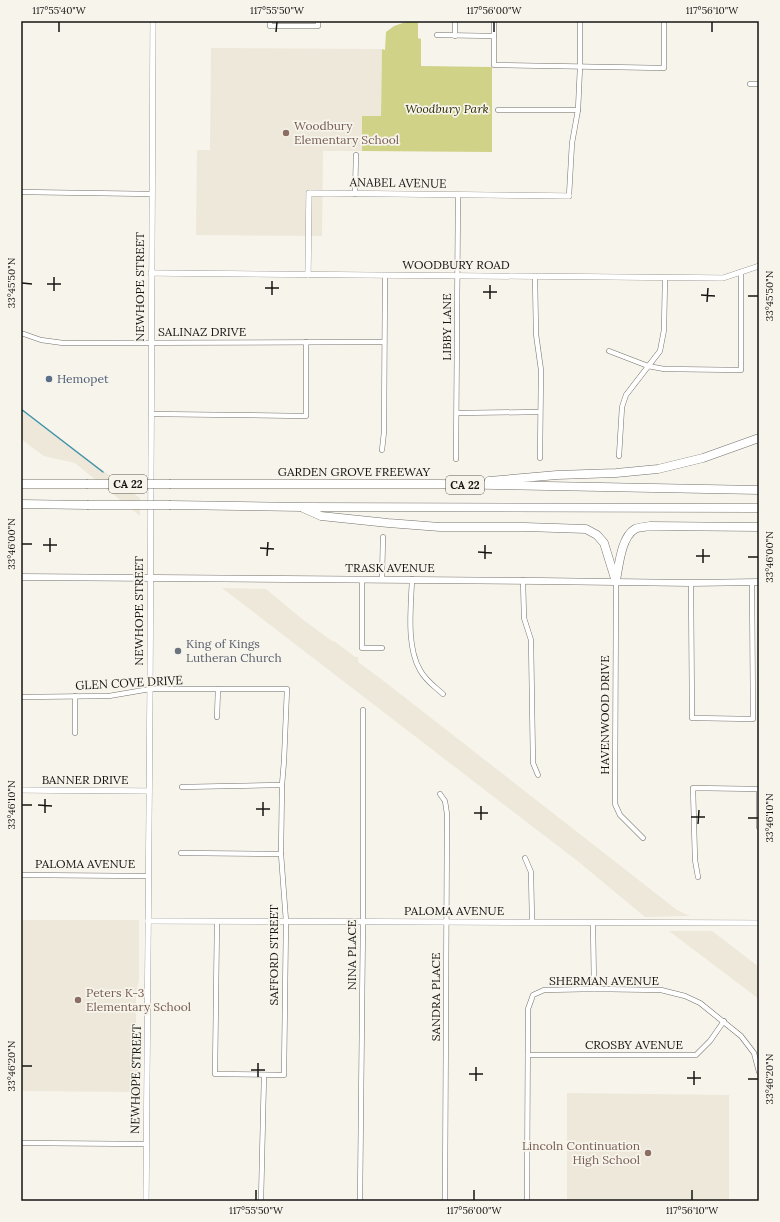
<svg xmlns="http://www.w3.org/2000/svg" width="780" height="1222" font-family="Lora,serif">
  <rect width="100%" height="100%" fill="#f7f4ec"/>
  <g fill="#ede8d9">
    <polygon points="211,48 382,49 381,116 362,116 362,151 323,151 322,236 196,235 197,150 210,150"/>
    <polygon points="21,409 140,498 140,516 75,463 44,456 21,439"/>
    <polygon points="222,588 266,589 302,619 332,641 334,641 355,657 358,657 358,662 385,682 677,910 690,916 645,917 580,863"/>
    <polygon points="21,920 139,920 139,981 136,992 136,1030 138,1040 138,1092 21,1091"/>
    <polygon points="669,931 712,931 759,967 759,999"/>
    <polygon points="567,1093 729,1095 729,1201 567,1201"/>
  </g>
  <polygon fill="#cfd287" points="409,21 418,21 418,38 421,39 421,66 492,67 492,152 362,151 362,116 381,116 382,49 385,50 386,32 394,26"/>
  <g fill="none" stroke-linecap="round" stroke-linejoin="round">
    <polyline stroke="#3f92ab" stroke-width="1.5" points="21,409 103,472"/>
    <g stroke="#75726b" stroke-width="5.5">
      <g id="minor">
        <polyline points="270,21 270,26 318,26 318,21"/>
        <polyline points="494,21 494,65 664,68 664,21"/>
        <polyline points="437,35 494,36"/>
        <polyline points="455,36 455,21"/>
        <polyline points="750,84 759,84"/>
        <polyline points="498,110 578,110"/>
        <polyline points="21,192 152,194"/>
        <polyline points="355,194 356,155"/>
        <polyline points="569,196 572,143 578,110 580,67 580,21"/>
        <polyline points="535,276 536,334 541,370 540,458"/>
        <polyline points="21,333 41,340 63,343 384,342"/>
        <polyline points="609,351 648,366 664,369 741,370 741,272"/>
        <polyline points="457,413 540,412"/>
        <polyline points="151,414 306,416 306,342"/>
        <polyline points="382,450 384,432 385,275"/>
        <polyline points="619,456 622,407 626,395 660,351 664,330 665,278"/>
        <polyline points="456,459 458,195"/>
        <polyline points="362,579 362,648 382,648"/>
        <polyline points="382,579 383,537"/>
        <path d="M 412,579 C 411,607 406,646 420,670 C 425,680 435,687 443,694"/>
        <polyline points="523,580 524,618 531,640 533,763 538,775"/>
        <polyline points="616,582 615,804 620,815 643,838"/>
        <polyline points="691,583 692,718 753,719 752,582"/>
        <polyline points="75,696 75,733"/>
        <polyline points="21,697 109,696 150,689 287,689 284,761 282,785 281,854 286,921 284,1075 215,1074 217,921"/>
        <polyline points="217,717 218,689"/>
        <polyline points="182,787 282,785"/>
        <polyline points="440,794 445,801 447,814 445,1201"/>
        <polyline points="181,853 281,854"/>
        <polyline points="525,858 531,872 532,922"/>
        <polyline points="21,875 148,876"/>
        <polyline points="698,877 695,860 693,788 759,789 759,827"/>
        <polyline points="593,923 594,989"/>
        <polyline points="528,1055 696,1055 710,1041 724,1021"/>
        <polyline points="21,1143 146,1144"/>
        <polyline points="261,1201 264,1075"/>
        <polyline points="360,1201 363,921 363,710"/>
        <polyline points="527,1201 528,1009 533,995 544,990 594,989 661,990 685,996 700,1003 741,1036 754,1053 759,1072"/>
      </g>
    </g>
    <g stroke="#75726b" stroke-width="6">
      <g id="tertiary">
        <polyline points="151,273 723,278 759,266"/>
        <polyline points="308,275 309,193 569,196"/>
        <polyline points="21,790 149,791"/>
        <polyline points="148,921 759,923"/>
        <polyline points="146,1201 150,689 153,21"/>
      </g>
    </g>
    <g stroke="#75726b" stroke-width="7">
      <polyline id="secondary" points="21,577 540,581 691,583 759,582"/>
    </g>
    <g stroke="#75726b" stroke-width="9">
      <g id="motorway">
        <polyline points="489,481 557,475 616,473 658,469 703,458 759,438"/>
        <polyline points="21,484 86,484"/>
        <polyline points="171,484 440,484 759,490"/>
        <polyline points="21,504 87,505"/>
        <polyline points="171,505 301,507 759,508"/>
        <polyline points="303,508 321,516 388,523 440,527 525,527 586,529 597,535 604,543 616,582"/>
        <path d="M 616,580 C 619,566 621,537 635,529 C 639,527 646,527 650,526 L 759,527"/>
      </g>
    </g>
    <use href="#minor" stroke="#fff" stroke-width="4.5"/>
    <use href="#tertiary" stroke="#fff" stroke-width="5.5"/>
    <use href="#secondary" stroke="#fff" stroke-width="6"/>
    <use href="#motorway" stroke="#fff" stroke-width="8"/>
    <g stroke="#75726b" stroke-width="9" stroke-linecap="butt">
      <g id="motorway-bridge">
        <polyline points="86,484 171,484"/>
        <polyline points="87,505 171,505"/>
      </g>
    </g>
    <use href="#motorway-bridge" stroke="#fff" stroke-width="8"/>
  </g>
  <path fill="none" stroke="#161512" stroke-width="1.5" d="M 59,32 L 59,22M 276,32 L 277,22M 494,32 L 494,22M 712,32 L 712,22M 22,283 L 32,284M 47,284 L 61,284M 265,288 L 279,288M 54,291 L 54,277M 483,292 L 497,292M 272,295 L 272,281M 701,295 L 715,296M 748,296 L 758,296M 490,299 L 490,285M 707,302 L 708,288M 22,544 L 32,544M 43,545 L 57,545M 260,548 L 274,549M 50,552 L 50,538M 478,552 L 492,553M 267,556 L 268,542M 696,556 L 710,556M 748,557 L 758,557M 485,559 L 485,545M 703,563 L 703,549M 22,805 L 32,805M 38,805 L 52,806M 256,809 L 270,809M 45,813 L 45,799M 474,813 L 488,813M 263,816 L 263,802M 691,817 L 705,817M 748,818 L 758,818M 481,820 L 481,806M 698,824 L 699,810M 22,1066 L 32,1066M 251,1070 L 265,1070M 469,1074 L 483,1074M 258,1077 L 258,1063M 687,1078 L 701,1078M 748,1079 L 758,1079M 476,1081 L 476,1067M 694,1085 L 694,1071M 256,1200 L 256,1190M 474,1200 L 474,1190M 692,1200 L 692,1190"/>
  <g fill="#8d6e63" stroke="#f7f4ec" stroke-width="1.5">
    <circle cx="286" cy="133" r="4"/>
    <circle cx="78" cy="1000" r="4"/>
    <circle cx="648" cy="1153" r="4"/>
  </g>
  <circle fill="#5c6f8a" stroke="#f7f4ec" stroke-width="1.5" cx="49" cy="379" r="4"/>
  <circle fill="#6b7280" stroke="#f7f4ec" stroke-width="1.5" cx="178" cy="651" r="4"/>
  <g text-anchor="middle" stroke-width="3.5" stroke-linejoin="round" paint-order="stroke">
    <g fill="#f7f4ec" stroke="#5a5853" stroke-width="1">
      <rect x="109" y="475" width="38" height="18" rx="3"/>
      <rect x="446" y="476" width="38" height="18" rx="3"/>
    </g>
    <g font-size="11" font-weight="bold" fill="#161512">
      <text x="128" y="488">CA 22</text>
      <text x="465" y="489">CA 22</text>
    </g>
    <g font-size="12" font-style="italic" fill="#2f2f06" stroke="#f7f4ec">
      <text x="447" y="113">Woodbury Park</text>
    </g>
    <g font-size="12" fill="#785e54" stroke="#f7f4ec" text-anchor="start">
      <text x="294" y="130">Woodbury<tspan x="294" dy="14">Elementary School</tspan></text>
      <text x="86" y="997">Peters K-3<tspan x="86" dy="14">Elementary School</tspan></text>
      <text x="640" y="1150" text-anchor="end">Lincoln Continuation<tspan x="640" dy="14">High School</tspan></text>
    </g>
    <g font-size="12" fill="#161512" stroke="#f7f4ec">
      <text transform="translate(398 183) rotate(1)" y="4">ANABEL AVENUE</text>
      <text x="456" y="269">WOODBURY ROAD</text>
      <text transform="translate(140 287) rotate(-90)" y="4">NEWHOPE STREET</text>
      <text transform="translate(447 327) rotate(-90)" y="4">LIBBY LANE</text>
      <text x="202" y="336">SALINAZ DRIVE</text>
      <text x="354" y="476">GARDEN GROVE FREEWAY</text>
      <text x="390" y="572">TRASK AVENUE</text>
      <text transform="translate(139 611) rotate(-90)" y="4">NEWHOPE STREET</text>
      <text transform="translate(129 683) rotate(-3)" y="4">GLEN COVE DRIVE</text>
      <text transform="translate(605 715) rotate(-90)" y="4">HAVENWOOD DRIVE</text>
      <text x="85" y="784">BANNER DRIVE</text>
      <text x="85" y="868">PALOMA AVENUE</text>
      <text x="454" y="915">PALOMA AVENUE</text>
      <text transform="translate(274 955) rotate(-90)" y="4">SAFFORD STREET</text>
      <text transform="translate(352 955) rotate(-90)" y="4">NINA PLACE</text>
      <text x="604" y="985">SHERMAN AVENUE</text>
      <text transform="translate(436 997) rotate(-90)" y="4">SANDRA PLACE</text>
      <text x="634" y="1049">CROSBY AVENUE</text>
      <text transform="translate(136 1079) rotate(-89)" y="4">NEWHOPE STREET</text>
    </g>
    <g font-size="12" fill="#4e5e75" stroke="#f7f4ec" text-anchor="start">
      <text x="57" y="383">Hemopet</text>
    </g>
    <g font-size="12" fill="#5b616d" stroke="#f7f4ec" text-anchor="start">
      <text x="186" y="648">King of Kings<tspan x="186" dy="14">Lutheran Church</tspan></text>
    </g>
  </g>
  <rect width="780" height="1222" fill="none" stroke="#f7f4ec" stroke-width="44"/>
  <rect x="22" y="22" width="736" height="1178" fill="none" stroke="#161512" stroke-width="1.5"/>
  <g font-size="10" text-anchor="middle" fill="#161512">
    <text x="59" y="14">117°55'40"W</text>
    <text x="277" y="14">117°55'50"W</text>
    <text x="494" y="14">117°56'00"W</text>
    <text x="712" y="14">117°56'10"W</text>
    <text transform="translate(11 283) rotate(-90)" y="4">33°45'50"N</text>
    <text transform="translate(769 296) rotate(-90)" y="4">33°45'50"N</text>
    <text transform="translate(11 544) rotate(-90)" y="4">33°46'00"N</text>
    <text transform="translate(769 557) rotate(-90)" y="4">33°46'00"N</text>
    <text transform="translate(11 805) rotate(-90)" y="4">33°46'10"N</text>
    <text transform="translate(769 818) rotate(-90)" y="4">33°46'10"N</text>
    <text transform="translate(11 1066) rotate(-90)" y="4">33°46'20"N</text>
    <text transform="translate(769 1079) rotate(-90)" y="4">33°46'20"N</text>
    <text x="256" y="1214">117°55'50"W</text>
    <text x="474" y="1214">117°56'00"W</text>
    <text x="692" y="1214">117°56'10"W</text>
  </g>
</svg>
